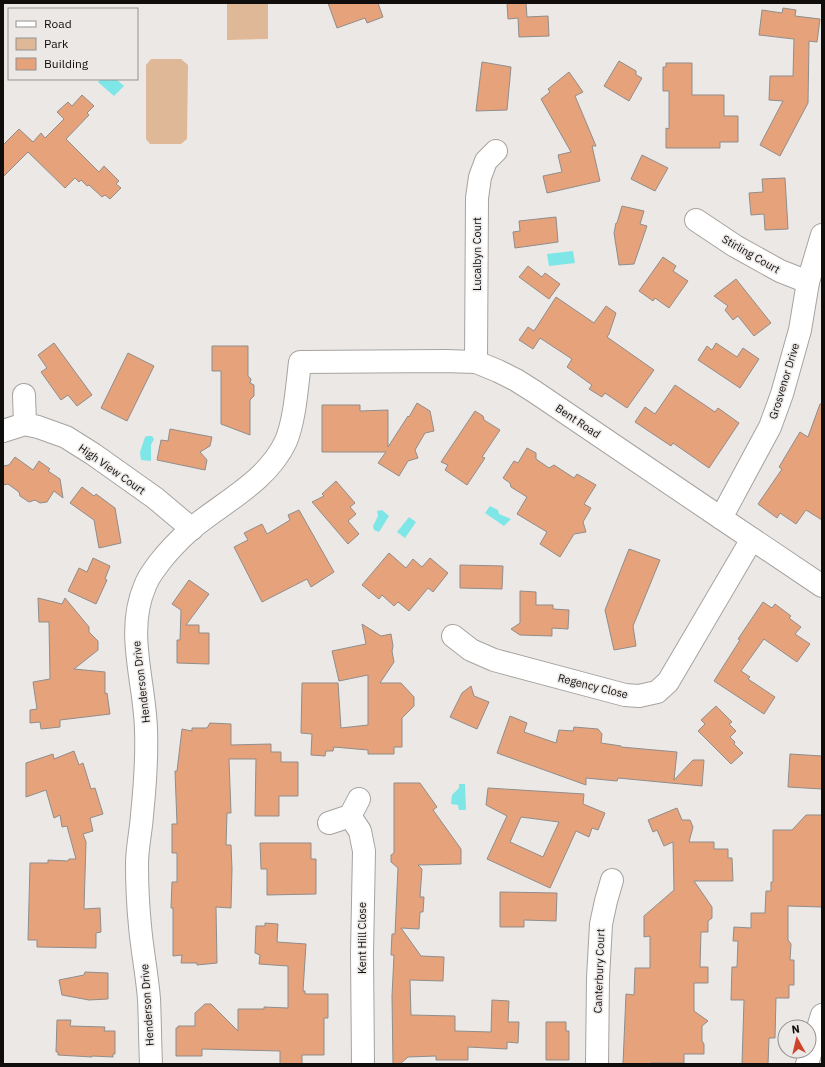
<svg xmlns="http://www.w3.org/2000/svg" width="825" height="1067" font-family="'IBM Plex Sans',sans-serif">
  <rect width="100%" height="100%" fill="#ece8e6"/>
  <g fill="#deb897">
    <polygon points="227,3 268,3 268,39 227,40"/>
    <polygon points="151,59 181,59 188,65 187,139 181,144 150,144 146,139 146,65"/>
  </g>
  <g fill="#7ee6e6">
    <polygon points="101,79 116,79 124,86 114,96 98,82"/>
    <polygon points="573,251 575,263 549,266 547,254"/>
    <polygon points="147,436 152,436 154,439 151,445 151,461 141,460 140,452 145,437"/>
    <polygon points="490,506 498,510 499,514 511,519 504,526 485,513"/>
    <polygon points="382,510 389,516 379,532 374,530 373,526 378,516 377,511"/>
    <polygon points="409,517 416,522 405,538 397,532"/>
    <polygon points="459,784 465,784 466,810 459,810 458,805 451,804 452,795 459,788"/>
  </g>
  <g fill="#e6a27b" stroke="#908d8b" fill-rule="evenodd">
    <polygon points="328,3 378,3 383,17 367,23 365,18 337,28"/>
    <polygon points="507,3 526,3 527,17 548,16 549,36 519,37 518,18 508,19"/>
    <polygon points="783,8 796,10 795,16 820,19 817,42 809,41 808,103 780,156 760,145 783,101 769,100 770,76 793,76 794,39 759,35 762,10 782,13"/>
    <polygon points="619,61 636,71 636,75 642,78 629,101 604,86"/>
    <polygon points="482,62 511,67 507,110 476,111"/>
    <polygon points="666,63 692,63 692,95 724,95 724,116 738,116 738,142 720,142 720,148 666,148 666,128 669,129 669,91 663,91 663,67 666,67"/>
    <polygon points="569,72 583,92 575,96 596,146 592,146 600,181 547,193 543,176 562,172 558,155 571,152 541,99 550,92 548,89"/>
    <polygon points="82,95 94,106 87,113 89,115 66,139 99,172 104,166 119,181 116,184 121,188 110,199 105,195 102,197 89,185 87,186 81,180 79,182 75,178 65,188 28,152 3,177 3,145 19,129 33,142 41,133 45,138 64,119 57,112 68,102 72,106"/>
    <polygon points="642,155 668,168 655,191 631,179"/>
    <polygon points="785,178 788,229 765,230 764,214 751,215 749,193 763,192 762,179"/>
    <polygon points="622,206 644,211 640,224 647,226 634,264 619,265 614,233 616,223 617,223"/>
    <polygon points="556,217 558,242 515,248 513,232 520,231 519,221"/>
    <polygon points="663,257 676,266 673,271 688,281 669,308 655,298 653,301 639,291"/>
    <polygon points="528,266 542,277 545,273 560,284 549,299 519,277"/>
    <polygon points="736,279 771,323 754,336 738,316 733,320 725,310 728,306 714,296"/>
    <polygon points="556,297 594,323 606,306 616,313 609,334 607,337 654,370 627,408 605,393 602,397 589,389 592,385 567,367 572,359 540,338 533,349 519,340 528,327 534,331"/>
    <polygon points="54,343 92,395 77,406 68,395 61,400 41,372 47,368 38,355"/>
    <polygon points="716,343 737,357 743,348 759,359 740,388 698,360 707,346 712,350"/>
    <polygon points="212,346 248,346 248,376 251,379 250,383 254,385 254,396 250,400 250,435 221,424 221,371 212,371"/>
    <polygon points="128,353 154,366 127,421 101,408"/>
    <polygon points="675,385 715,412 718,408 739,423 709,468 673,443 671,446 635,422 645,407 655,414"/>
    <polygon points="417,403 430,411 434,431 425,433 415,450 418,458 408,461 399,476 378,463 386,452 322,452 322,405 360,405 360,411 388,410 388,447 408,416 409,417"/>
    <polygon points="820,404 822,404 822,520 806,510 796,524 780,513 777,518 758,504 782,469 779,467 800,432 808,437"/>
    <polygon points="475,411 483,416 484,420 500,430 482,457 485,458 467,485 445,470 448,465 441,462"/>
    <polygon points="170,429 212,437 210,446 200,452 207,460 205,470 157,460 161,440 168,441"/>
    <polygon points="527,448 536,453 536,459 549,468 554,465 574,478 577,474 596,485 584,504 591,508 583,522 586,532 574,534 560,557 540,544 547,532 517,514 527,497 511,487 510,483 503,478 514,461 518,463"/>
    <polygon points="15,457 33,470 39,461 50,469 48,471 60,479 63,498 54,491 47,502 40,503 35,500 29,502 20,496 19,492 8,484 3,485 3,466 9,465"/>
    <polygon points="336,481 355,503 350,507 356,514 348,521 359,534 348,544 312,502 324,496 322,494"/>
    <polygon points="82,487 94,496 96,494 115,508 121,543 99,548 94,520 70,503"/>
    <polygon points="299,510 334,572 311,587 307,579 262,602 234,547 248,540 244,533 262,524 267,534 290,520 288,515"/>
    <polygon points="629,549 660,560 633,626 636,646 614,650 605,610"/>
    <polygon points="389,553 406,568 413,559 422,567 430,558 448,573 433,592 428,588 409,611 398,602 394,606 382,595 379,599 362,585"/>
    <polygon points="93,558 110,566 105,579 107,580 96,604 68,591 79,568 87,572"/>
    <polygon points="460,565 503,566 502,589 460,588"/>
    <polygon points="189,580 209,594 186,625 199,625 199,633 209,633 209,664 177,663 177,640 180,640 181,610 172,604"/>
    <polygon points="520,591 536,592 536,605 553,605 553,609 569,610 568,629 552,628 552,636 520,635 511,629 520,623"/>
    <polygon points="38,598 62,604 65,598 89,627 89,632 98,641 98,650 74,669 105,672 105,694 107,693 110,714 60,720 60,727 41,729 40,722 30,723 30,710 37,709 33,682 50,679 49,622 39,622"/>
    <polygon points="763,602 772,608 775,604 791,616 789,618 801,627 795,634 810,644 797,662 764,639 741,671 750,677 748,679 775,697 764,714 714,681 740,640 738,639"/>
    <polygon points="362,624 381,636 391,634 393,646 392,651 394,662 380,683 401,683 414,697 414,706 402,718 402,747 394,747 394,754 368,754 368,750 334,747 333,751 326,751 325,756 311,755 312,734 301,733 302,683 338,683 341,728 368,725 368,675 339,681 332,651 366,644"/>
    <polygon points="471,686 474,696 489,702 477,729 450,717 462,693"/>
    <polygon points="716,706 732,722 729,724 736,731 730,737 735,742 734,744 743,753 731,764 698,731 705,724 701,720"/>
    <polygon points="510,716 527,723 524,732 556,743 559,730 573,731 574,727 598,729 602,734 601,743 621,746 621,747 677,752 674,780 693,760 704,760 702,786 618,778 617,781 586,778 586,785 497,753"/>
    <polygon points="210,723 231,724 231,745 271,744 271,752 281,752 281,762 298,762 298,796 279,796 279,816 255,816 256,759 229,759 231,813 227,813 226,845 231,845 232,869 231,908 216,907 217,963 197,965 197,963 181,963 182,955 173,956 173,908 171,908 172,882 177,882 177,853 172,853 172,824 177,824 175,771 177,771 182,729 192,731 192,728 207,728"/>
    <polygon points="74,751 79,765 83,763 91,789 95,788 103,814 90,818 93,831 83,834 86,842 84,909 100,908 101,932 96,933 96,948 37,947 37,940 28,940 30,863 48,863 48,860 68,861 69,859 76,859 67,826 62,827 60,815 54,818 46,790 26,797 26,763 53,754 54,759"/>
    <polygon points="790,754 822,756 822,789 788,787"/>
    <polygon points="394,783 420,783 437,807 433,810 461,849 461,864 418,865 422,869 420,897 424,897 423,912 420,912 419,929 401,928 421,956 444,957 443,981 410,980 411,1015 455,1016 455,1031 491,1032 492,1000 509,1001 508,1022 519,1022 518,1043 507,1042 507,1049 468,1047 468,1060 436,1060 436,1056 408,1057 400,1064 393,1064 392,996 394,955 391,955 392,934 395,934 398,868 391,862 391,855 394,853"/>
    <path d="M 488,788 L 584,794 L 583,804 L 605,813 L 598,830 L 592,828 L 589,837 L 576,831 L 550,888 L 487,859 L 507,816 L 486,805 ZM 521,817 L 559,822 L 543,857 L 510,842 Z"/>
    <polygon points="677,808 682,820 690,820 693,827 689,842 714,842 714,849 728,849 728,858 732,858 733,881 694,881 712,907 712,918 708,921 708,932 701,932 700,967 708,967 708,983 694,983 694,1011 708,1021 702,1026 702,1041 704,1044 704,1054 684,1054 684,1063 651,1063 651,1064 623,1064 626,994 634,995 635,968 650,968 650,936 644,937 644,916 674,890 673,842 664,846 657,830 653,832 648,820"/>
    <polygon points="806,815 822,815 822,907 788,906 788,940 791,944 790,960 794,960 794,985 789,985 789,998 776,998 775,1038 769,1038 768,1064 742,1064 744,1000 731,1000 732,967 737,967 738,941 733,941 734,927 751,928 751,913 765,913 766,891 771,891 771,882 773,882 773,830 792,830"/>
    <polygon points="260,843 311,843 311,859 316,859 316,894 267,895 267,869 261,869"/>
    <polygon points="500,892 557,893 556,921 524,920 524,927 500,927"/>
    <polygon points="265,923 278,924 277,942 306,944 303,991 305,991 305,994 328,994 328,1018 324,1018 324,1055 302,1055 302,1064 280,1064 280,1051 202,1049 202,1056 176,1056 176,1028 178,1028 178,1026 195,1026 195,1013 205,1004 211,1004 238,1031 238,1009 264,1009 264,1007 288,1008 288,966 259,964 260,955 255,953 256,926 265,926"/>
    <polygon points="85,972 108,973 108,999 89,1000 62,995 59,980 84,975"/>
    <polygon points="57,1020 71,1020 70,1026 105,1027 104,1031 115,1031 115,1054 113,1054 113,1057 92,1056 92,1057 58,1055 58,1052 56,1052"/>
    <polygon points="546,1022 566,1022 566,1031 569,1031 569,1060 546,1060"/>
  </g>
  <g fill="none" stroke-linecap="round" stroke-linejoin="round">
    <g stroke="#a6a3a0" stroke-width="24">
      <g id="minor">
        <polyline points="696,220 735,246 780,271 808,282"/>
        <polyline points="476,362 477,198 480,177 486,161 496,151"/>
        <polyline points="24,395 25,424 38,427 66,437 93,454 155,498 192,529"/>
        <polyline points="3,431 25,424"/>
        <polyline points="721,518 770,427 782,394 800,330 808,282 822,235"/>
        <polyline points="453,636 471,650 494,660 625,695 639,696 657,692 668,682 752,539"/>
        <polyline points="359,799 350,816 360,831 364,851 362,953 363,1064"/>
        <polyline points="329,823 350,816"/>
        <path d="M 151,1064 C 150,1042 150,1020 149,999 C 147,974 142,950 140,926 C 138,906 137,885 137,864 C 137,848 141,831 142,815 C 145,786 147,758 146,730 C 145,682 125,632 145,586 C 148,577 154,570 159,563 C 169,550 179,540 191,529 C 223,502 267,482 286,441 C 295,419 297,386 300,362 L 444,361 L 476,362 L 498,371 L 516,380 L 535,392 L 721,518 L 822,586"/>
        <polyline points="597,1064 598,978 601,924 606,901 612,880"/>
        <polyline points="807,1064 822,1015"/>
      </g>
    </g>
    <use href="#minor" stroke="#fff" stroke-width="22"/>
  </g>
  <g text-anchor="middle" stroke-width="3" stroke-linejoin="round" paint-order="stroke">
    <g font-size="11" fill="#0f0e0d" stroke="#ece8e6">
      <text transform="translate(477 254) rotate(-90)" y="4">Lucalbyn Court</text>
      <text transform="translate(751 254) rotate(30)" y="4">Stirling Court</text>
      <text transform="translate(784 381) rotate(-73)" y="4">Grosvenor Drive</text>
      <text transform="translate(578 421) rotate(34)" y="4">Bent Road</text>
      <text transform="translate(112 469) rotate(35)" y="4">High View Court</text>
      <text transform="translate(141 682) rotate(-97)" y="4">Henderson Drive</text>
      <text transform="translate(593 686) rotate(14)" y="4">Regency Close</text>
      <text transform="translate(362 938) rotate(-90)" y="4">Kent Hill Close</text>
      <text transform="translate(599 971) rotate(-88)" y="4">Canterbury Court</text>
      <text transform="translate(147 1005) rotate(-94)" y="4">Henderson Drive</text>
    </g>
  </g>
  <rect width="825" height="1067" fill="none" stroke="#0f0e0d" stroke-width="8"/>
  <rect x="8" y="8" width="130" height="72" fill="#ece8e6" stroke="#94918f"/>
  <rect x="16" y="21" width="20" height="6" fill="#ffffff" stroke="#94918f"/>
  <text x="44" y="28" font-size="12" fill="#0f0e0d">Road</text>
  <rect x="16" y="38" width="20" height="12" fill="#deb897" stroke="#94918f"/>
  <text x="44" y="48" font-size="12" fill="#0f0e0d">Park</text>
  <rect x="16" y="58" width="20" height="12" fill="#e6a27b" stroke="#94918f"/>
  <text x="44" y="68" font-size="12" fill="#0f0e0d">Building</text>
  <g transform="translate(797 1039) rotate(352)"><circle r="19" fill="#ece8e6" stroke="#94918f"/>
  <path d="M0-3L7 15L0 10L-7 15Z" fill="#cf432b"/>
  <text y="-6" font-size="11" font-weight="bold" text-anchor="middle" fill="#0f0e0d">N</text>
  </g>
</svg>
